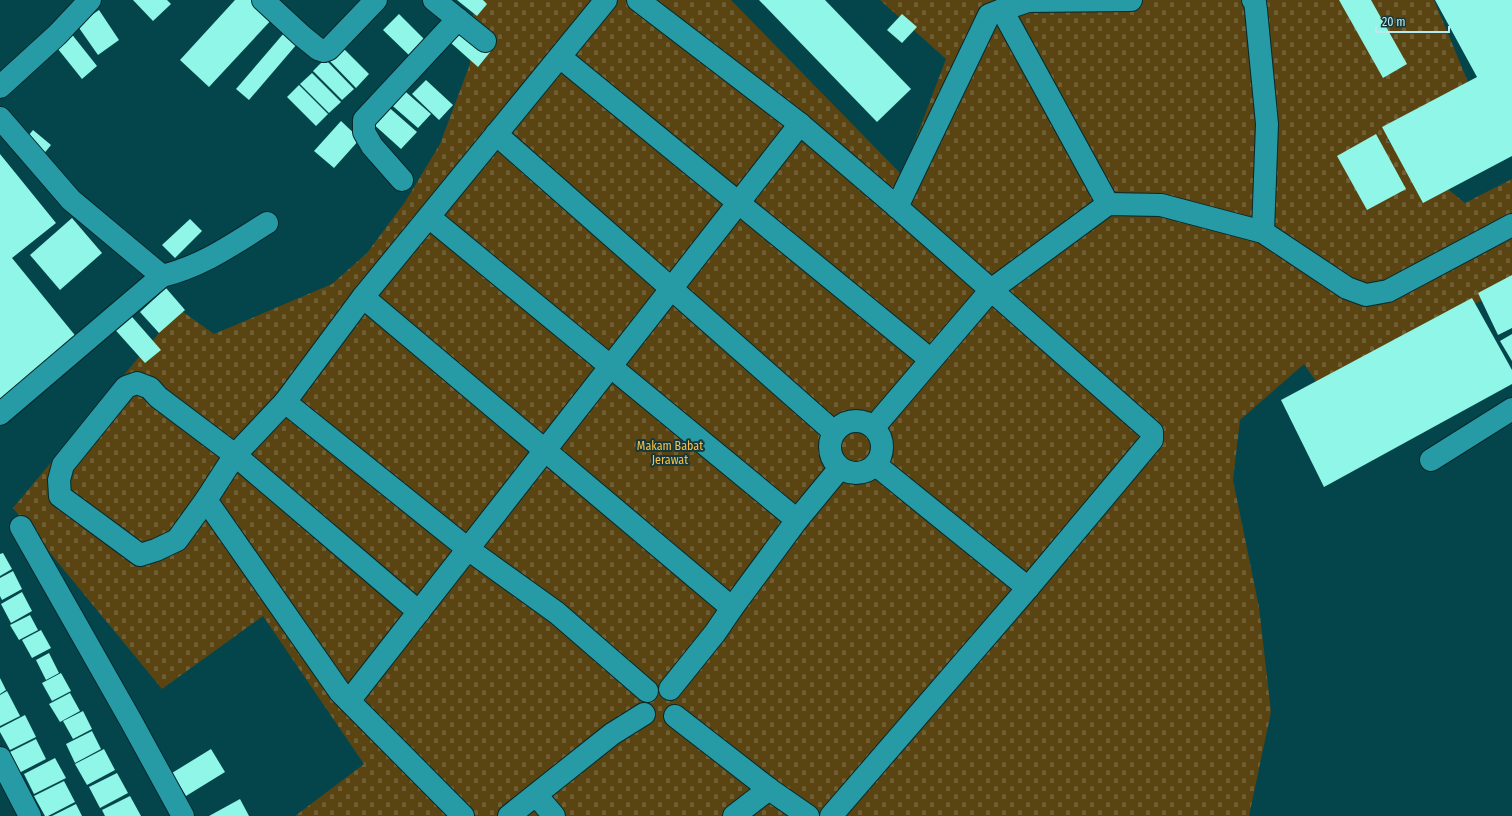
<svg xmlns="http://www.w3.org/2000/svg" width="1512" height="816" font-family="'Fira Sans Condensed',sans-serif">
  <defs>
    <pattern id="cemetery-stones" width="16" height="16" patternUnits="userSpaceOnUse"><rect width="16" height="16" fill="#5a4411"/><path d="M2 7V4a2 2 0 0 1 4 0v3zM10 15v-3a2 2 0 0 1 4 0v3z" fill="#705f34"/></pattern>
  </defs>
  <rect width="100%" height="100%" fill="#04454b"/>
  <polygon fill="url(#cemetery-stones)" points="484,0 731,0 902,175 946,59 880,0 1434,0 1473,94 1387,140 1465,203 1512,179 1512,284 1320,387 1304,364 1240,420 1233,480 1259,607 1271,712 1249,816 295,816 364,764 263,616 162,689 13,508 179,309 214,334 332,284 367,253 405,202 440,144 470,64 470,19"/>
  <g fill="#90f6e8">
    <polygon points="133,0 167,0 171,4 153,21"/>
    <polygon points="235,0 255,0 274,17 209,87 180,60"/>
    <polygon points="457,0 483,0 487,4 477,16"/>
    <polygon points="759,0 825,0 911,89 877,122"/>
    <polygon points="1339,0 1371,0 1407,64 1383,78"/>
    <polygon points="1435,0 1512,0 1512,156 1423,203 1382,127 1477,77"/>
    <polygon points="99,10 119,40 98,55 77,25"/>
    <polygon points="399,14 426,41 411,57 383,30"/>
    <polygon points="902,14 917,27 902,43 887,30"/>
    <polygon points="464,28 491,51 478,67 451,43"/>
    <polygon points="70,32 97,66 82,79 54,44"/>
    <polygon points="284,33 297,44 249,100 236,89"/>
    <polygon points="340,45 369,74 356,88 327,58"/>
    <polygon points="325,59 354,89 342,100 313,71"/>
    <polygon points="312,73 341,102 329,113 300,84"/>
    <polygon points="426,80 453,105 439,120 412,94"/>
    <polygon points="299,85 328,114 316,126 287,97"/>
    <polygon points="399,86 431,114 418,128 387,101"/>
    <polygon points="385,104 417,132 401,149 370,121"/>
    <polygon points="341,121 360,139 334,168 314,151"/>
    <polygon points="33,130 51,145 42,156 24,141"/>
    <polygon points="1376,134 1406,189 1367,210 1337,156"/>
    <polygon points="0,154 56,223 12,258 78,339 0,402"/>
    <polygon points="72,218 102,253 60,290 30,255"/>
    <polygon points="190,219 202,231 175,258 162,245"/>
    <polygon points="1512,275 1512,328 1498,335 1478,293"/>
    <polygon points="166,288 185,310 159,333 140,312"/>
    <polygon points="1472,298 1512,370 1512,384 1324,487 1281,400"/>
    <polygon points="126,310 161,350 145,363 110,324"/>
    <polygon points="1512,334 1512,361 1500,341"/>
    <polygon points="3,553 12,569 0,576 0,554"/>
    <polygon points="13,571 22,589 2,600 0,596 0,578"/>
    <polygon points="22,592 32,611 11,623 1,604"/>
    <polygon points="30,615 38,630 19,640 10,625"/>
    <polygon points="41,630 51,648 32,658 22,640"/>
    <polygon points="49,653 59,673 46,680 36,660"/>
    <polygon points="61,673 71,691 52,701 42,683"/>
    <polygon points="0,678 6,690 0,694"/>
    <polygon points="7,691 20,716 0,726 0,695"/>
    <polygon points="70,693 80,711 60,722 49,704"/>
    <polygon points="83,711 92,729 73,739 63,721"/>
    <polygon points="25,715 36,737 10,750 0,732 0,728"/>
    <polygon points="92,731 101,749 75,763 66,744"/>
    <polygon points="36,739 46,759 17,774 6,754"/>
    <polygon points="104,749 115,770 87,785 75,764"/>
    <polygon points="211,749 225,772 186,796 172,773"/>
    <polygon points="55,758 66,778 34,794 24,774"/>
    <polygon points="117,773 128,793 100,808 89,787"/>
    <polygon points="64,781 75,802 48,816 45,816 34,796"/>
    <polygon points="130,796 141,816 105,816 102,810"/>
    <polygon points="240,799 249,816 209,816"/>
    <polygon points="76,804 82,816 52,816"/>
  </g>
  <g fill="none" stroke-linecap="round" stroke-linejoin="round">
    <g stroke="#05292c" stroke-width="24">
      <g id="minor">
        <polyline points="263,0 302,36 318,49 324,51 329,49 376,0"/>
        <polyline points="434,0 485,41"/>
        <polyline points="638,0 800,124 897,207 1152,432 1152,440 1028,588 831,816"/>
        <polyline points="1253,0 1255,2 1256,10 1267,124 1263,232"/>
        <polyline points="560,57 931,360"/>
        <polyline points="0,87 57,35 90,0"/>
        <path d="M 0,118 L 71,200 L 162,276 C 203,266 233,244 267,223"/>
        <polyline points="496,134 834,432"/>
        <polyline points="402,180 372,146 364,132 364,120 458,19"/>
        <polyline points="1108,204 1002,10 1028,1 1131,0"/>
        <polyline points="897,207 989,15 1002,10"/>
        <polyline points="429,217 797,520"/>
        <polyline points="363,297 732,608"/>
        <polyline points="285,402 468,549 557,613 647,691"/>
        <polyline points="0,414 162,276"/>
        <circle cx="856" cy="447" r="26"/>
        <polyline points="874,427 991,290 1108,204 1161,205 1263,232 1347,288 1366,295 1388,291 1512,225"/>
        <polyline points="1431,460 1512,409"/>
        <polyline points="876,465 1028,588"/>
        <polyline points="206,500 340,692 463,816"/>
        <polyline points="21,527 131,721 183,816"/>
        <polyline points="419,612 235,455 158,397 150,388 137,383 126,387 63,465 59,480 60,496 140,555 156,550 177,540 206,500 235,455 285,402 363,297 606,0"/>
        <polyline points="670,689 715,633 732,608 797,520 840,468"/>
        <polyline points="349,701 800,124"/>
        <polyline points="675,716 769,789 808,816"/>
        <polyline points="0,758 30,816"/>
        <polyline points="536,795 554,816"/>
        <polyline points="509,816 612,734 644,714"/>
        <polyline points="734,816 769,789"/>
      </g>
    </g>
    <use href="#minor" stroke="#269aa5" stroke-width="22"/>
  </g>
  <g text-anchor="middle" stroke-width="4" stroke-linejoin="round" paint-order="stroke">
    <g font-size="12" fill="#f7c145" stroke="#16383b">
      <text x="670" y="450">Makam Babat<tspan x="670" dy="14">Jerawat</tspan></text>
    </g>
  </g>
  <path d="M1376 26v6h73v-6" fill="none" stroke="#bae9ee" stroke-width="2"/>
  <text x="1382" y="26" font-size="12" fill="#bae9ee" stroke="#16383b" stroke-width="3" paint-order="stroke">20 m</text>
</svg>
